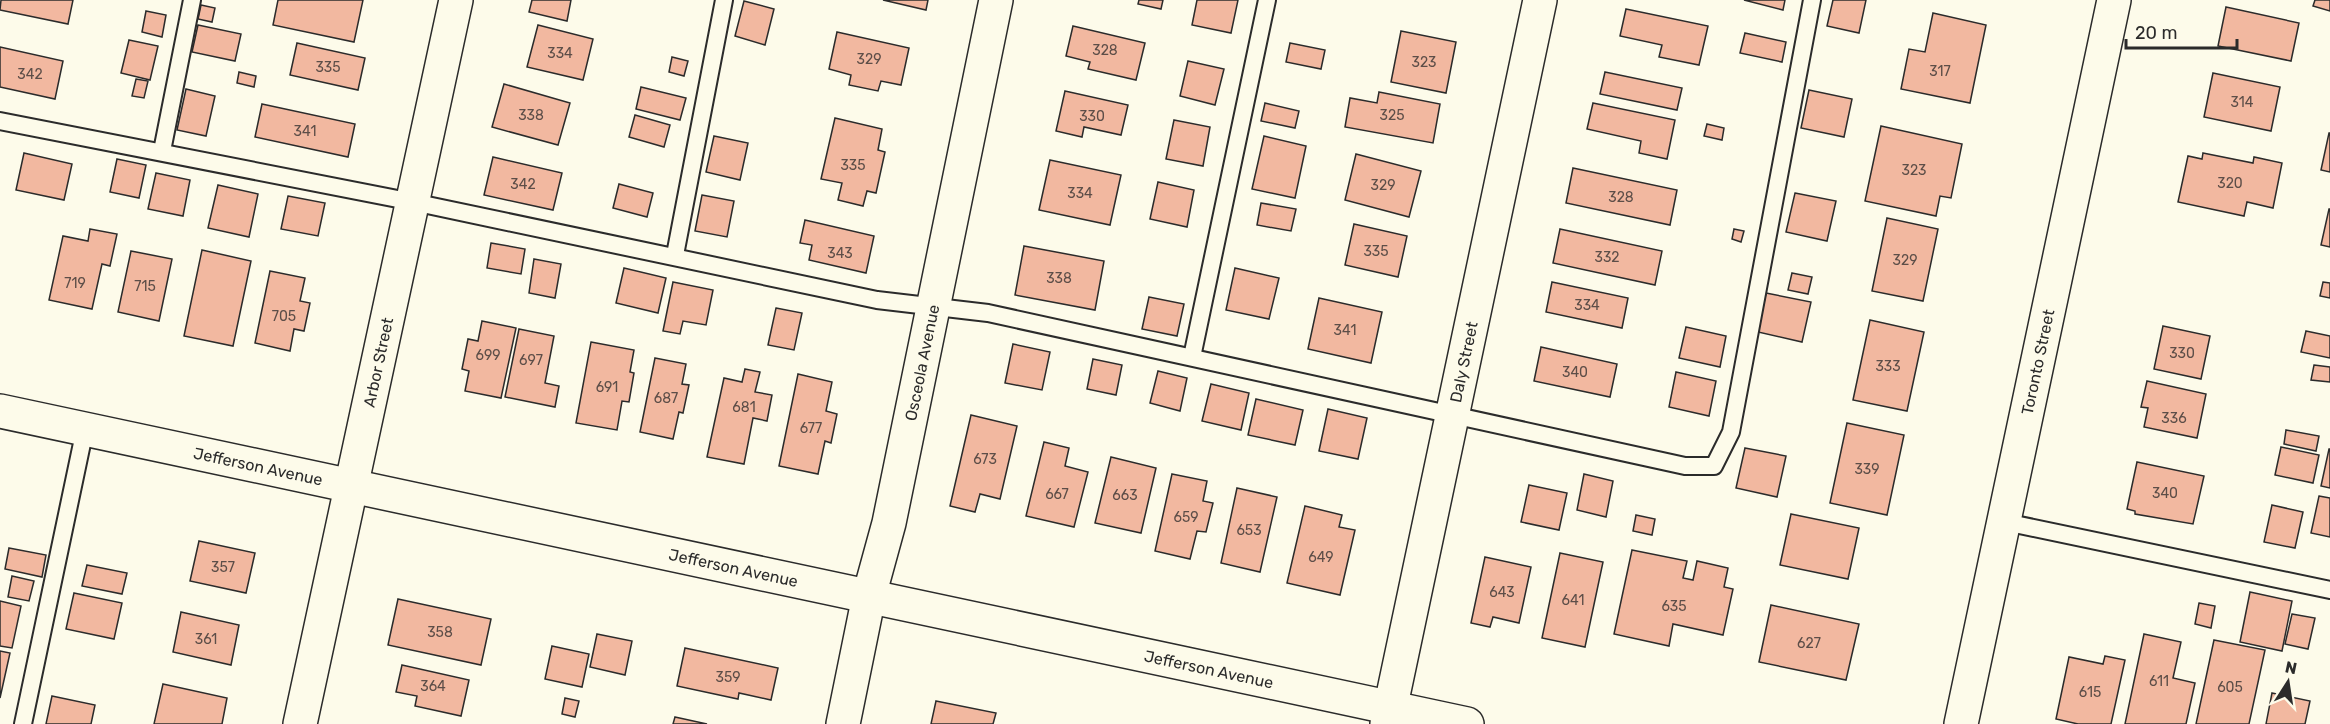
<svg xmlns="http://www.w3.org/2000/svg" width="2330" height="724" font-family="Rubik,sans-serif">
  <rect width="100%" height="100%" fill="#fdfbea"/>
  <g fill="#f2b8a0" stroke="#2b2b2b" stroke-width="1.5">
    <polygon points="1,0 73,0 68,24 0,10"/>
    <polygon points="278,0 363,0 354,42 273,25"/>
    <polygon points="532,0 571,0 567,21 529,12"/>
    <polygon points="883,0 928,0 926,10"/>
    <polygon points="1139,0 1163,0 1161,9 1138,4"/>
    <polygon points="1197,0 1238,0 1231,33 1192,25"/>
    <polygon points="1744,0 1785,0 1783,10"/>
    <polygon points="1833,0 1866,0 1859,33 1827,26"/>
    <polygon points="2315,0 2330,0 2330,11 2313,6"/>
    <polygon points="744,1 774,9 765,45 735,36"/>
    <polygon points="201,5 215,8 212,22 198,19"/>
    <polygon points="2226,7 2299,23 2291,61 2218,46"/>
    <polygon points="1626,9 1708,26 1699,65 1659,57 1662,45 1620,36"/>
    <polygon points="146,11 166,15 162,37 142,32"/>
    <polygon points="1933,13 1986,25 1970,103 1901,89 1909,49 1925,52"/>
    <polygon points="198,25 241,34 235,61 192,52"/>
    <polygon points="538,25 593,39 583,80 527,67"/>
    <polygon points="1073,26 1145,43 1136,80 1088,69 1090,62 1066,56"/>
    <polygon points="1401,31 1456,42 1446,93 1391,82"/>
    <polygon points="837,32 909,48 901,85 881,81 878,91 849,85 851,75 829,69"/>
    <polygon points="1745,33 1786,42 1782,62 1740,53"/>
    <polygon points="129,40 158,46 150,80 121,73"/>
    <polygon points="297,43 365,58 358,90 290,75"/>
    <polygon points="1290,43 1325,50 1321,69 1286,62"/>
    <polygon points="0,47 63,61 55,99 0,87"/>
    <polygon points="672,57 688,61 684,76 669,72"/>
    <polygon points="1188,61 1224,69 1215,105 1180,96"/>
    <polygon points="239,72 256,76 254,87 237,83"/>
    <polygon points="1605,72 1682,88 1677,110 1600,94"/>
    <polygon points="2213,73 2280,87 2271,131 2204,117"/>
    <polygon points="136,79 148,81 144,98 132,96"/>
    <polygon points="504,84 570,103 558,145 492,127"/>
    <polygon points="641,87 686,98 680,120 636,109"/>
    <polygon points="186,89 215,96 206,136 177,130"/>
    <polygon points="1809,90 1852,99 1844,137 1801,128"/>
    <polygon points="1065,91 1128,105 1121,135 1084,127 1082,137 1056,131"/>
    <polygon points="1379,92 1440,104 1433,143 1345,127 1350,98 1377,103"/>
    <polygon points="1265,103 1299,111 1295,128 1261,121"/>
    <polygon points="1593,103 1675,120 1667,159 1639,153 1641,141 1587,129"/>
    <polygon points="262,104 355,124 348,157 255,137"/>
    <polygon points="635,115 670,125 664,147 629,137"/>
    <polygon points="835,118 882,129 878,150 885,152 876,193 867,191 863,206 838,200 842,183 821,179"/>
    <polygon points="1174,120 1210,127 1203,166 1166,159"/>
    <polygon points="1707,124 1724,128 1722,140 1704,136"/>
    <polygon points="1881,126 1962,144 1951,198 1940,196 1936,216 1865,201"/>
    <polygon points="2329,133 2330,133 2330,172 2321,170"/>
    <polygon points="714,136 748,143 740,180 706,172"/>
    <polygon points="1264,136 1306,146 1295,198 1252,189"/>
    <polygon points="24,153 72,164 64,200 16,190"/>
    <polygon points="2203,153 2253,163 2254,157 2282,163 2273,208 2247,202 2244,216 2178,202 2188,156 2202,159"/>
    <polygon points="1356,154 1421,171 1409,217 1345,200"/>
    <polygon points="493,157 562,173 553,210 484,195"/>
    <polygon points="117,159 146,165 139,198 110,192"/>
    <polygon points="1050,160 1121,175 1110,225 1039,210"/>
    <polygon points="1573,168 1677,190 1670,225 1566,203"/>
    <polygon points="156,173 190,180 183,216 148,209"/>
    <polygon points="1158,182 1194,190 1187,227 1150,219"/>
    <polygon points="619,184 653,193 647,217 613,208"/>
    <polygon points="218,185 258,194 249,237 208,228"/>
    <polygon points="1795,193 1836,201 1827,241 1786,232"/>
    <polygon points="702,195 734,201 727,237 695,231"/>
    <polygon points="288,196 325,203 318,236 281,229"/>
    <polygon points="1261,203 1296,209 1291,231 1257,225"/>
    <polygon points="2329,209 2330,209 2330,247 2321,245"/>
    <polygon points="1887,218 1938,229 1923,301 1872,291"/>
    <polygon points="805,220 874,236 866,273 809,260 812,245 800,243"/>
    <polygon points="1354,224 1407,236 1398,277 1345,265"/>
    <polygon points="90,229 117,234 110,266 102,264 92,309 49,300 63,236 88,241"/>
    <polygon points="1560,229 1662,251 1655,285 1553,263"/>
    <polygon points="1734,229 1744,231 1741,242 1732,239"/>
    <polygon points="491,243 525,249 521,274 487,268"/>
    <polygon points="1024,246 1104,261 1095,310 1015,295"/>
    <polygon points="202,250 251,261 233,346 184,336"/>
    <polygon points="131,251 172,259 159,321 118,312"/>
    <polygon points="534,259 561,264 555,298 529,293"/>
    <polygon points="624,268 666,278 658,313 616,303"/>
    <polygon points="1235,268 1279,278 1269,319 1226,310"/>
    <polygon points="270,271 305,278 300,301 310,303 304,331 294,329 290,351 255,343"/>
    <polygon points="1792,273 1812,277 1808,294 1788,290"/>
    <polygon points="673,282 713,290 706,325 683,321 680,334 663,331"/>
    <polygon points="1552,282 1628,298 1622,328 1546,312"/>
    <polygon points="2323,282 2330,283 2330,298 2320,296"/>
    <polygon points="1766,293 1811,302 1802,342 1758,332"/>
    <polygon points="1149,297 1184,304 1177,336 1142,329"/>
    <polygon points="1319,298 1382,312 1371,363 1308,349"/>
    <polygon points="776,308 802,313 794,350 768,345"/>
    <polygon points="1870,320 1924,332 1907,411 1853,400"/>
    <polygon points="482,321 516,328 501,398 465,391 469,371 462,369 468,339 478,341"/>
    <polygon points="2163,326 2210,336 2201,379 2154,369"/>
    <polygon points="1686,327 1726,336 1720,367 1679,358"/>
    <polygon points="519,329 554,336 545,383 559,386 555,407 505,397"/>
    <polygon points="2306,331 2330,336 2330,358 2301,352"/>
    <polygon points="591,342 634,350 630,372 634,373 629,402 622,401 617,430 576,423"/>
    <polygon points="1013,344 1050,352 1042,390 1005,383"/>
    <polygon points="1541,347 1617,364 1610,397 1534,381"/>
    <polygon points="655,358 686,364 682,384 689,385 683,413 679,412 673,439 640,432"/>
    <polygon points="1093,359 1122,365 1116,395 1087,389"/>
    <polygon points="2314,365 2330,367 2330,382 2311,380"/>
    <polygon points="745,369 760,372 755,392 772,395 767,421 753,418 744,464 707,457 724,378 742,382"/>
    <polygon points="1158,371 1187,378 1180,411 1150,403"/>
    <polygon points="1676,372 1716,381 1709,416 1669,407"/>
    <polygon points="798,374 832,382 826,411 837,414 831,443 825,441 818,474 779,466"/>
    <polygon points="2147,381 2206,394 2197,438 2144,427 2148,408 2141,407"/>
    <polygon points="1211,384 1249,393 1241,430 1202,421"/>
    <polygon points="1256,399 1303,410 1295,445 1248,435"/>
    <polygon points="1328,409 1367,418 1358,459 1319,451"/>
    <polygon points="971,415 1017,426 1000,499 980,494 975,512 950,506"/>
    <polygon points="1847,423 1904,435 1887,515 1830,503"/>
    <polygon points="2286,430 2319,436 2316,451 2284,444"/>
    <polygon points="1044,442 1069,448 1065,466 1088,472 1074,527 1026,516"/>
    <polygon points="2281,447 2319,455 2313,483 2275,475"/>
    <polygon points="1745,448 1786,456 1777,497 1736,488"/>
    <polygon points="2329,449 2330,449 2330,488 2321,486"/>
    <polygon points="1111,457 1156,468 1141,533 1095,523"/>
    <polygon points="2137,462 2204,476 2193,524 2135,514 2135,511 2127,509"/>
    <polygon points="1172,474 1207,481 1203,501 1213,503 1206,532 1197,531 1190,559 1155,551"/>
    <polygon points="1584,474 1613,481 1606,517 1577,510"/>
    <polygon points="1529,485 1567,493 1559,530 1521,522"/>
    <polygon points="1237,488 1277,497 1260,572 1221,563"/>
    <polygon points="2319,496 2330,498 2330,537 2311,533"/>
    <polygon points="2272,505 2303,512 2295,548 2264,542"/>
    <polygon points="1305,506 1342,515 1339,527 1355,530 1340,595 1287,583"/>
    <polygon points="1791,514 1859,528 1848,579 1780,565"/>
    <polygon points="1636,515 1655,519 1652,535 1633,531"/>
    <polygon points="199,541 255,553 246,593 190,581"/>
    <polygon points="9,548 46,555 42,577 5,569"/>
    <polygon points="1632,550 1687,561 1683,578 1693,580 1697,561 1728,568 1724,587 1733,589 1723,635 1673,624 1669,646 1614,634"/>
    <polygon points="1560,553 1603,562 1585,647 1542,638"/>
    <polygon points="1485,557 1531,567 1519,623 1493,617 1490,627 1471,623"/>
    <polygon points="87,565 127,573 122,594 82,586"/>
    <polygon points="12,576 34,581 29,601 8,597"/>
    <polygon points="2250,592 2292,601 2282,651 2240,642"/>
    <polygon points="74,593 122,603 114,639 66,629"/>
    <polygon points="398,599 491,619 481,665 388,645"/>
    <polygon points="0,601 21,606 12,648 0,646"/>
    <polygon points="2199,603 2215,606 2211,628 2195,624"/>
    <polygon points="1771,605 1859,624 1846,680 1759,662"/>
    <polygon points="181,612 239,625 231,665 173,652"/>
    <polygon points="2292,614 2315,618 2308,649 2285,644"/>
    <polygon points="597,634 632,641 625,675 590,667"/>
    <polygon points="2144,634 2181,642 2173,678 2195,683 2186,724 2125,724"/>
    <polygon points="2214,640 2265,650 2249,724 2196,724"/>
    <polygon points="552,646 589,654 582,687 545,679"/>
    <polygon points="685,648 778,668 771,700 739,693 738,699 677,686"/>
    <polygon points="0,651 10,653 0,698"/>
    <polygon points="2105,656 2125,660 2111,724 2078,724 2056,719 2069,657 2103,664"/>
    <polygon points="402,665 469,680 461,716 415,706 417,696 396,692"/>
    <polygon points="163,684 227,698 222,724 154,724"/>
    <polygon points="2272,693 2310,701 2305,724 2266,724"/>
    <polygon points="52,696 95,705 91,724 46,724"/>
    <polygon points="565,698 579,701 575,717 562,714"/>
    <polygon points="936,701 996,713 993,724 931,724"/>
    <polygon points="675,717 707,724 673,724"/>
  </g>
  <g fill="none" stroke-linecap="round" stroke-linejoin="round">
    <g stroke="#2b2b2b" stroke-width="20">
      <g id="lane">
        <polyline points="0,121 413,202 877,300 988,313 1685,466 1714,466 1731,432 1812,0"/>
        <polyline points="162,151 192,0"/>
        <polyline points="675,255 724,0"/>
        <polyline points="1192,357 1267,0"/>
        <polyline points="2005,522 2330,590"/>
        <polyline points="23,724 85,429"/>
      </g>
    </g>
    <g stroke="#2b2b2b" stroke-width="36">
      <g id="street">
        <path id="s1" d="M 300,724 L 456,0"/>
        <path id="s2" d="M 843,724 L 869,596 L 889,523 L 996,0"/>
        <path id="s3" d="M 1387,724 L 1540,0"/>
        <path id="s4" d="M 1961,724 L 2114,0"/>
      </g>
    </g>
    <g stroke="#2b2b2b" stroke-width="36">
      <g id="secondary">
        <path id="s5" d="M 0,411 L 1467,724"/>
      </g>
    </g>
    <use href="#lane" stroke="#fdfbea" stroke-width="16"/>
    <use href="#street" stroke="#fdfbea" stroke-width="33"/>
    <use href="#secondary" stroke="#fdfbea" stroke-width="33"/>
  </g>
  <g text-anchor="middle" stroke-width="4.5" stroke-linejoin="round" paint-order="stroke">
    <g font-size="14" fill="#5d4e48">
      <text x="1105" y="55">328</text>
      <text x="560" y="58">334</text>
      <text x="869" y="64">329</text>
      <text x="1424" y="67">323</text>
      <text x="328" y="72">335</text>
      <text x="1940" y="76">317</text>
      <text x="30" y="79">342</text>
      <text x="2242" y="107">314</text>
      <text x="531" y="120">338</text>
      <text x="1392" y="120">325</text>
      <text x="1092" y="121">330</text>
      <text x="305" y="136">341</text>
      <text x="853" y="170">335</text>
      <text x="1914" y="175">323</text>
      <text x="2230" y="188">320</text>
      <text x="523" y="189">342</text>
      <text x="1383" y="190">329</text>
      <text x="1080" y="198">334</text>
      <text x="1621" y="202">328</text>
      <text x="1376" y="256">335</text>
      <text x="840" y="258">343</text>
      <text x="1607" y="262">332</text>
      <text x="1905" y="265">329</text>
      <text x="1059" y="283">338</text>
      <text x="75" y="288">719</text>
      <text x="145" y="291">715</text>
      <text x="1587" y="310">334</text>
      <text x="284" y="321">705</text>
      <text x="1345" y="335">341</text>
      <text x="2182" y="358">330</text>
      <text x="488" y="360">699</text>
      <text x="531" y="365">697</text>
      <text x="1888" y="371">333</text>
      <text x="1575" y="377">340</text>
      <text x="607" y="392">691</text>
      <text x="666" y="403">687</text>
      <text x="744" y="412">681</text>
      <text x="2174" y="423">336</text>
      <text x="811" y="433">677</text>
      <text x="985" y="464">673</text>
      <text x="1867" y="474">339</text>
      <text x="2165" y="498">340</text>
      <text x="1057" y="499">667</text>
      <text x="1125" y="500">663</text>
      <text x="1186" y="522">659</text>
      <text x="1249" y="535">653</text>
      <text x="1321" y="562">649</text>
      <text x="223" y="572">357</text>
      <text x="1502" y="597">643</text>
      <text x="1573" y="605">641</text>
      <text x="1674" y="611">635</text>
      <text x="440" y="637">358</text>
      <text x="206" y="644">361</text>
      <text x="1809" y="648">627</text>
      <text x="728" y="682">359</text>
      <text x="2159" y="686">611</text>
      <text x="433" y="691">364</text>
      <text x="2230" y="692">605</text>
      <text x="2090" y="697">615</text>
    </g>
    <g font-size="16" fill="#2b2b2b" stroke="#fdfbea">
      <text dy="6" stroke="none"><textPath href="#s1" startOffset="370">Arbor Street</textPath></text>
      <text dy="6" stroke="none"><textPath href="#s2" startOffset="370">Osceola Avenue</textPath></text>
      <text dy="6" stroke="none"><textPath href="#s3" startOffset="370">Daly Street</textPath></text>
      <text dy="6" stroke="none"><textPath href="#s4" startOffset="370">Toronto Street</textPath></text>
      <text dy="6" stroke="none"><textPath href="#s5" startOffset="264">Jefferson Avenue</textPath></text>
      <text dy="6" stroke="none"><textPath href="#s5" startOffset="750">Jefferson Avenue</textPath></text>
      <text dy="6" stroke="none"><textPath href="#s5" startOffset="1236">Jefferson Avenue</textPath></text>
    </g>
  </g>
  <g transform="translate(2288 682) rotate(12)" stroke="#fdfbea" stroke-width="4.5" paint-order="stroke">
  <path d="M0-4.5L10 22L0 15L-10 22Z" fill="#2b2b2b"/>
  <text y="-9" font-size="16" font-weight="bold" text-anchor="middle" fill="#2b2b2b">N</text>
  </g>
  <path d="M2126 39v9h111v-9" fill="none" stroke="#2b2b2b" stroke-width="3"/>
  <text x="2135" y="39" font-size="18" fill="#2b2b2b" stroke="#fdfbea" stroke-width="4.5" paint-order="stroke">20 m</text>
</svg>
